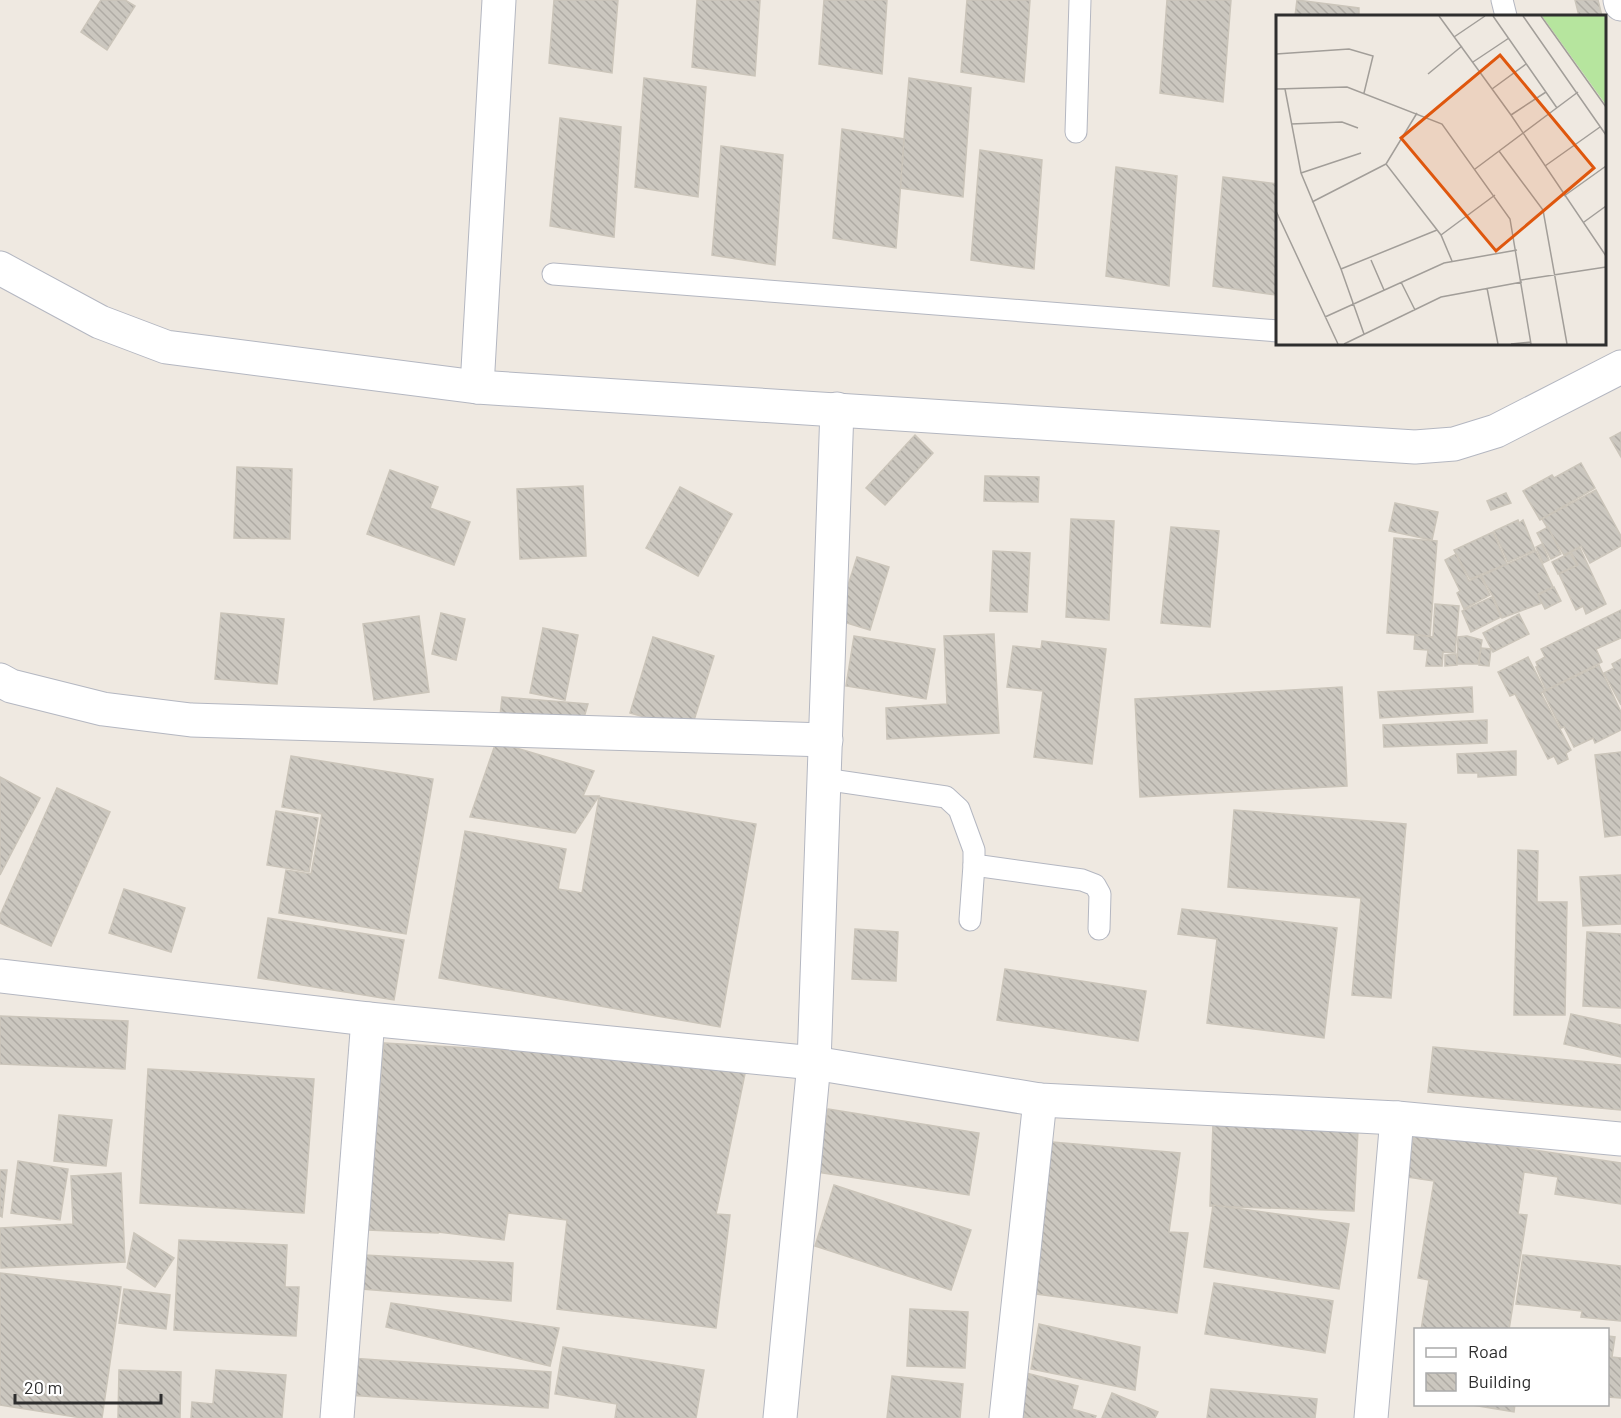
<svg xmlns="http://www.w3.org/2000/svg" width="1621" height="1418" font-family="Barlow,sans-serif">
  <defs>
    <pattern id="building-back-hatch" width="6" height="6" patternUnits="userSpaceOnUse" patternTransform="scale(1.5)"><rect width="6" height="6" fill="#cbc7bf"/><path d="M-1 5l2 2M0 0l6 6M5-1l2 2" fill="none" stroke="#afaba4"/></pattern>
  </defs>
  <rect width="100%" height="100%" fill="#efe9e1"/>
  <g fill="url(#building-back-hatch)" stroke="#cbc5ba" stroke-width="1.5">
    <polygon points="101,0 125,0 135,6 107,50 81,32"/>
    <polygon points="554,0 618,0 612,73 549,63"/>
    <polygon points="697,0 760,0 755,76 692,67"/>
    <polygon points="824,0 887,0 882,74 819,64"/>
    <polygon points="967,0 1030,0 1024,82 961,72"/>
    <polygon points="1167,0 1231,0 1223,102 1160,93"/>
    <polygon points="1297,0 1359,8 1359,16 1295,16"/>
    <polygon points="1575,0 1598,0 1602,16 1579,16"/>
    <polygon points="644,78 706,87 698,197 635,187"/>
    <polygon points="909,78 971,88 963,197 900,188"/>
    <polygon points="560,118 621,127 614,237 550,226"/>
    <polygon points="842,129 904,139 896,248 833,238"/>
    <polygon points="721,146 783,155 775,265 712,255"/>
    <polygon points="980,150 1042,160 1034,269 971,260"/>
    <polygon points="1116,167 1177,176 1169,286 1106,276"/>
    <polygon points="1223,177 1278,184 1276,295 1213,286"/>
    <polygon points="1621,432 1621,457 1610,438"/>
    <polygon points="915,435 933,453 885,505 866,488"/>
    <polygon points="1581,463 1595,488 1540,520 1523,491 1552,475 1554,478"/>
    <polygon points="237,467 292,469 290,539 234,538"/>
    <polygon points="390,470 438,487 430,508 470,522 454,565 367,534"/>
    <polygon points="985,476 1039,477 1038,502 984,501"/>
    <polygon points="583,486 586,556 520,559 517,489"/>
    <polygon points="680,487 732,514 698,576 646,548"/>
    <polygon points="1596,490 1621,536 1621,546 1590,563 1581,546 1564,555 1542,519"/>
    <polygon points="1506,493 1511,503 1491,510 1487,501"/>
    <polygon points="1395,503 1438,512 1432,540 1389,531"/>
    <polygon points="1071,519 1114,521 1109,620 1066,617"/>
    <polygon points="1518,520 1519,523 1523,520 1535,550 1508,562 1494,531"/>
    <polygon points="1171,527 1219,531 1210,627 1161,623"/>
    <polygon points="1548,527 1561,554 1551,559 1537,533"/>
    <polygon points="1493,532 1507,564 1470,579 1454,550"/>
    <polygon points="1394,538 1437,541 1430,636 1387,633"/>
    <polygon points="1542,544 1549,560 1543,563 1536,547"/>
    <polygon points="1580,548 1606,604 1586,614 1583,606 1576,610 1559,574 1578,565 1571,552"/>
    <polygon points="993,551 1030,553 1027,612 990,611"/>
    <polygon points="1536,551 1553,587 1538,594 1542,603 1502,618 1494,598 1481,576"/>
    <polygon points="1570,553 1577,565 1558,574 1552,562"/>
    <polygon points="1456,554 1469,581 1480,576 1490,595 1464,609 1457,593 1460,591 1445,560"/>
    <polygon points="857,557 889,567 870,630 837,620"/>
    <polygon points="1554,587 1561,601 1545,609 1538,595"/>
    <polygon points="1492,597 1501,617 1471,632 1462,611"/>
    <polygon points="1435,604 1459,606 1455,653 1443,652 1442,666 1426,666 1428,650 1414,649 1415,635 1433,637"/>
    <polygon points="1621,610 1621,638 1596,649 1602,662 1546,690 1536,667 1538,667 1536,662 1545,657 1541,649"/>
    <polygon points="221,613 284,619 277,684 215,679"/>
    <polygon points="441,613 465,619 456,660 432,654"/>
    <polygon points="1519,614 1529,634 1493,652 1483,633"/>
    <polygon points="419,616 429,692 374,700 363,624"/>
    <polygon points="543,628 578,635 565,700 530,693"/>
    <polygon points="994,634 999,733 887,739 886,708 947,704 944,636"/>
    <polygon points="854,636 935,649 926,699 846,686"/>
    <polygon points="1467,636 1482,640 1478,664 1457,664 1458,637"/>
    <polygon points="653,637 714,656 691,730 630,713"/>
    <polygon points="1042,641 1106,649 1092,764 1034,757 1043,691 1007,687 1013,646 1041,649"/>
    <polygon points="1481,648 1491,649 1489,666 1479,665"/>
    <polygon points="1456,654 1457,665 1445,666 1445,655"/>
    <polygon points="1528,657 1545,691 1541,693 1571,750 1566,753 1568,759 1558,764 1554,756 1548,759 1515,694 1510,696 1498,672"/>
    <polygon points="1621,659 1621,705 1604,673 1614,668 1612,664"/>
    <polygon points="1599,665 1621,712 1621,730 1595,743 1593,738 1574,747 1564,727 1561,728 1543,692"/>
    <polygon points="1342,687 1347,786 1140,797 1135,699"/>
    <polygon points="1472,687 1473,712 1380,718 1378,692"/>
    <polygon points="502,697 588,704 583,721 499,725"/>
    <polygon points="1487,720 1487,743 1384,747 1383,725"/>
    <polygon points="496,742 594,771 583,796 599,796 575,833 470,817"/>
    <polygon points="1516,751 1516,775 1478,777 1478,773 1458,773 1457,754"/>
    <polygon points="1621,752 1621,835 1605,837 1595,755"/>
    <polygon points="291,756 433,779 406,934 279,913 286,870 311,874 322,814 282,807"/>
    <polygon points="0,777 40,798 0,875"/>
    <polygon points="57,788 110,812 51,946 0,923 0,915"/>
    <polygon points="599,797 756,824 720,1027 439,978 465,831 566,849 558,889 582,893"/>
    <polygon points="1234,810 1406,824 1391,998 1352,995 1361,898 1228,887"/>
    <polygon points="276,811 318,818 309,872 267,865"/>
    <polygon points="1518,850 1538,851 1537,902 1567,902 1565,1015 1514,1015"/>
    <polygon points="1621,875 1621,924 1583,926 1580,877"/>
    <polygon points="124,889 185,908 171,952 109,933"/>
    <polygon points="1182,909 1337,928 1324,1038 1207,1023 1217,939 1178,934"/>
    <polygon points="268,918 404,940 394,1000 258,978"/>
    <polygon points="855,929 898,932 896,981 852,979"/>
    <polygon points="1587,932 1621,934 1621,1008 1583,1006"/>
    <polygon points="1005,969 1146,991 1138,1041 997,1020"/>
    <polygon points="1571,1014 1621,1025 1621,1057 1564,1044"/>
    <polygon points="0,1016 128,1021 125,1069 0,1064"/>
    <polygon points="384,1043 747,1064 716,1214 730,1215 716,1328 557,1309 567,1220 508,1213 504,1240 438,1232 438,1233 368,1230"/>
    <polygon points="1433,1047 1621,1065 1621,1110 1428,1092"/>
    <polygon points="148,1069 314,1079 304,1213 140,1203"/>
    <polygon points="828,1109 979,1133 969,1195 817,1172"/>
    <polygon points="59,1115 112,1120 106,1166 54,1161"/>
    <polygon points="1213,1124 1358,1130 1354,1211 1210,1206"/>
    <polygon points="1414,1132 1621,1163 1621,1204 1555,1194 1558,1177 1524,1172 1518,1214 1527,1215 1509,1330 1421,1330 1429,1280 1418,1278 1434,1181 1408,1177"/>
    <polygon points="1052,1142 1180,1153 1169,1232 1188,1233 1177,1313 1029,1293"/>
    <polygon points="18,1161 68,1169 60,1220 11,1213"/>
    <polygon points="0,1170 7,1170 2,1217 0,1216"/>
    <polygon points="121,1173 125,1262 1,1268 0,1228 73,1224 71,1176"/>
    <polygon points="834,1185 971,1230 951,1290 815,1246"/>
    <polygon points="1213,1205 1349,1224 1339,1289 1204,1267"/>
    <polygon points="134,1233 174,1258 155,1287 127,1268"/>
    <polygon points="179,1240 287,1245 285,1287 299,1287 296,1336 174,1330"/>
    <polygon points="364,1255 513,1263 511,1301 362,1289"/>
    <polygon points="1523,1255 1621,1266 1621,1321 1581,1317 1582,1311 1516,1304"/>
    <polygon points="0,1273 121,1287 102,1418 82,1418 0,1405"/>
    <polygon points="1214,1283 1333,1301 1325,1353 1205,1334"/>
    <polygon points="124,1289 170,1295 166,1329 119,1323"/>
    <polygon points="391,1303 559,1328 550,1366 386,1327"/>
    <polygon points="910,1309 968,1312 965,1368 907,1366"/>
    <polygon points="1039,1324 1140,1347 1135,1390 1031,1369"/>
    <polygon points="1608,1336 1615,1337 1612,1357 1621,1358 1621,1398 1608,1397"/>
    <polygon points="563,1347 704,1370 696,1418 615,1418 617,1404 555,1394"/>
    <polygon points="350,1358 551,1372 548,1408 347,1395"/>
    <polygon points="119,1370 181,1372 180,1418 118,1418"/>
    <polygon points="216,1370 286,1375 282,1418 191,1418 192,1402 213,1404"/>
    <polygon points="1026,1373 1078,1386 1072,1409 1096,1416 1095,1418 1019,1418"/>
    <polygon points="892,1376 963,1384 960,1418 887,1418"/>
    <polygon points="1211,1389 1317,1399 1315,1418 1207,1418"/>
    <polygon points="1112,1393 1158,1412 1155,1418 1102,1418"/>
    <polygon points="1466,1404 1515,1404 1514,1412"/>
  </g>
  <g fill="none" stroke-linecap="round" stroke-linejoin="round">
    <g stroke="#b4b7c1" stroke-width="23">
      <g id="lane">
        <polyline points="1502,0 1506,16"/>
        <polyline points="1076,132 1080,0"/>
        <polyline points="553,274 1278,331"/>
        <polyline points="824,779 946,797 959,809 974,850 974,865 1082,880 1095,885 1100,894 1099,929"/>
        <polyline points="970,920 974,865"/>
      </g>
    </g>
    <g stroke="#b4b7c1" stroke-width="35">
      <g id="street">
        <polyline points="1620,0 1621,4"/>
        <polyline points="0,268 100,322 166,347 477,387 1415,447 1454,444 1496,431 1621,367"/>
        <polyline points="477,387 499,0"/>
        <polyline points="0,680 11,686 103,709 191,720 826,740"/>
        <polyline points="0,976 368,1019 814,1063 1040,1100 1397,1118 1621,1139"/>
        <polyline points="337,1418 368,1019"/>
        <polyline points="780,1418 814,1063 837,409"/>
        <polyline points="1006,1418 1040,1100"/>
        <polyline points="1371,1418 1397,1118"/>
      </g>
    </g>
    <use href="#lane" stroke="#fff" stroke-width="21"/>
    <use href="#street" stroke="#fff" stroke-width="33"/>
  </g>
  <g transform="translate(1276 15)">
    <rect width="330" height="330" fill="#efe9e1"/>
    <path d="M 266,1 L 330,1 L 330,90 Z" fill="#b6e59e"/>
    <path fill="none" stroke="#a29e99" stroke-width="1.5" d="M 163,1 L 235,100 L 330,241M 217,1 L 281,93M 247,1 L 330,120M 265,1 L 330,92M 178,22 L 209,1M 0,39 L 73,34 L 97,41 L 88,78M 197,47 L 233,23M 152,59 L 186,31M 0,74 L 71,72 L 166,109 L 234,204 L 255,329M 9,74 L 25,158 L 65,254 L 161,215M 216,74 L 250,49M 141,98 L 110,149 L 165,220 L 176,246M 235,100 L 270,77M 15,109 L 66,107 L 82,113M 223,136 L 267,195 L 291,329M 269,151 L 324,112M 199,154 L 302,77M 25,158 L 85,138M 288,181 L 330,151M 36,187 L 110,149M 0,196 L 62,329M 308,207 L 330,191M 165,220 L 219,180M 95,245 L 108,275M 65,254 L 88,319M 245,265 L 330,252M 125,267 L 139,295M 211,273 L 222,329M 49,302 L 168,248 L 241,235M 68,329 L 165,282 L 246,267M 235,329 L 255,327"/>
    <path fill="#df570e" fill-opacity="0.15" stroke="#df570e" stroke-width="3" d="M 224,40 L 318,153 L 220,236 L 125,123 Z"/>
    <rect width="330" height="330" fill="none" stroke="#2e2e2e" stroke-width="3"/>
  </g>
  <rect x="1414" y="1328" width="195" height="78" fill="#ffffff" stroke="#ababab" stroke-width="1.5"/>
  <rect x="1426" y="1348" width="30" height="9" fill="#ffffff" stroke="#ababab" stroke-width="1.5"/>
  <text x="1468" y="1358" font-size="18" fill="#2e2e2e">Road</text>
  <rect x="1426" y="1373" width="30" height="18" fill="url(#building-back-hatch)" stroke="#ababab" stroke-width="1.5"/>
  <text x="1468" y="1388" font-size="18" fill="#2e2e2e">Building</text>
  <path d="M15 1394v9h146v-9" fill="none" stroke="#2e2e2e" stroke-width="3"/>
  <text x="24" y="1394" font-size="18" fill="#2e2e2e" stroke="#ffffff" stroke-width="4.5" paint-order="stroke">20 m</text>
</svg>
